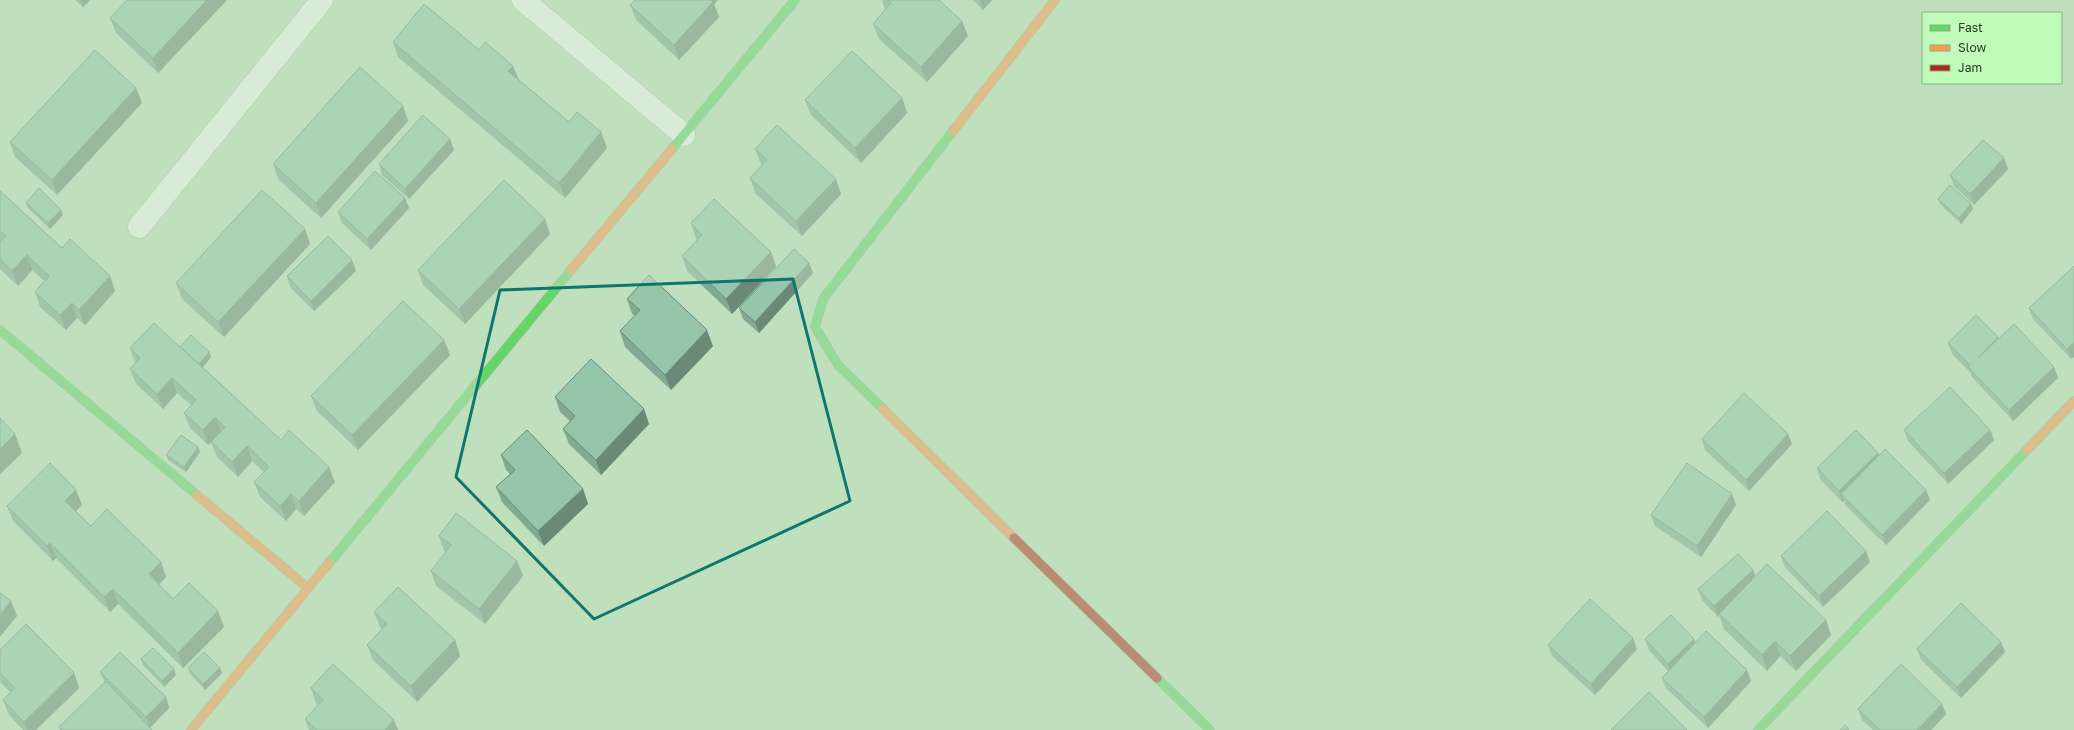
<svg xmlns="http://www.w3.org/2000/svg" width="2074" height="730" font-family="'Golos Text',sans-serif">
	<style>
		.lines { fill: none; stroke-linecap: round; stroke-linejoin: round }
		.street-casing { stroke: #9eb69b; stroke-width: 23 }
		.fast-casing { stroke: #9eb69b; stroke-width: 10 }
		.slow-casing { stroke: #9eb69b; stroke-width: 10 }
		.jam-casing { stroke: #9eb69b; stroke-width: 10 }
		.street { stroke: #f6faf5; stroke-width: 22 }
		.fast { stroke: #63d668; stroke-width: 9 }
		.slow { stroke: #ff974d; stroke-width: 9 }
		.jam { stroke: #b3261e; stroke-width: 9 }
		.wall { fill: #82a992 }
		.shaded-wall { fill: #6a8a77 }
		.building { fill: #97c5aa; stroke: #6a8a77 }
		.marked { fill: none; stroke: #0f766e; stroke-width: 3; stroke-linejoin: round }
	</style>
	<rect width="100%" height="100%" fill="#c0dfbd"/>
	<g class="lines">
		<!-- street casing -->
		<g class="street-casing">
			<g id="street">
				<polyline points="523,0 684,135"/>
				<polyline points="139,227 322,0"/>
			</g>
		</g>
		<!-- fast casing -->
		<g class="fast-casing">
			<g id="fast">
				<polyline points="672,149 795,0"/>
				<polyline points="0,330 197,495"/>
				<polyline points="883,409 838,365 815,327 823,299 953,131"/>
				<polyline points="329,563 571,270"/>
				<polyline points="1157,678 1210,730"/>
				<polyline points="1758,730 2027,450"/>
			</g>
		</g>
		<!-- slow casing -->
		<g class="slow-casing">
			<g id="slow">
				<polyline points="953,131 1055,0"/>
				<polyline points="571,270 672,149"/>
				<polyline points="883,409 1014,538"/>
				<polyline points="2027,450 2074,401"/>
				<polyline points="197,495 308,588"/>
				<polyline points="191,730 329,563"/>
			</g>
		</g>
		<!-- jam casing -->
		<g class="jam-casing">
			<polyline id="jam" points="1014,538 1157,678"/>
		</g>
		<!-- street -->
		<use href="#street" class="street"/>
		<!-- fast -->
		<use href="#fast" class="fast"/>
		<!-- slow -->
		<use href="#slow" class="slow"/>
		<!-- jam -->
		<use href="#jam" class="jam"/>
	</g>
	<!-- wall -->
	<g class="wall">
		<polygon points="75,0 90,0 83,7"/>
		<polygon points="127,0 227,0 158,73 116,33 110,18"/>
		<polygon points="635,0 718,0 714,4 719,17 679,60 636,20 630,5"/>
		<polygon points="882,0 939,0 968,36 927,82 879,39 873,24 886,9 884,7"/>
		<polygon points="973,0 992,0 983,10"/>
		<polygon points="393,42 479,50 513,66 519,80 569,122 601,132 607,148 565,198 398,57"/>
		<polygon points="136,88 142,103 57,195 15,157 10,142"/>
		<polygon points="902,98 907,113 861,163 811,115 805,100"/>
		<polygon points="403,106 408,121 321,218 278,179 273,164"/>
		<polygon points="450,139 454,150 409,199 382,175 379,164"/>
		<polygon points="755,149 841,194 802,236 755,193 750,178 762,165 761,164"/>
		<polygon points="2004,158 2008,169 1974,205 1954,186 1950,175"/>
		<polygon points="0,191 62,248 110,276 115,291 85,325 77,318 66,330 40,307 35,292 44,281 32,270 18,286 0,269"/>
		<polygon points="1938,199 1973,209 1961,224 1940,204"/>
		<polygon points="26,203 63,215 50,229 28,208"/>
		<polygon points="409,208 371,250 342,223 338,212"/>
		<polygon points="691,223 771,252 776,267 732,314 687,271 682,256 697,240 696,239"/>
		<polygon points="305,229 310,244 224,337 182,299 176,283"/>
		<polygon points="550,234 465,324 423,285 418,270"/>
		<polygon points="352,260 356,271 314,311 290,287 287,276"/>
		<polygon points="809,263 813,273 759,333 743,319 739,308"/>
		<polygon points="2074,266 2074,357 2071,359 2033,319 2029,308"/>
		<polygon points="627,299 713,346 671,390 625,347 620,331 635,316 632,314"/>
		<polygon points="1998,339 2058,378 2013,421 1972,377 1970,372 1952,354 1948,343"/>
		<polygon points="444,340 450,355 358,450 317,411 311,396"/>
		<polygon points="180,347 209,352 211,357 203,367 281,440 335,482 304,516 296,509 286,521 260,497 254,482 264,472 252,461 238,477 217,457 211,442 208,445 190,428 184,413 191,405 177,393 163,409 136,384 130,369 135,363 130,348"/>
		<polygon points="555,397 644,409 649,424 601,475 569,444 563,429 570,421 560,412"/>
		<polygon points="1904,430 1990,430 1994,440 1948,484 1908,441"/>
		<polygon points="1788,434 1792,444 1749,491 1705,450 1702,439"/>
		<polygon points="198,447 200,452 186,472 168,460 166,455"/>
		<polygon points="1878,453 1879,456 1930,500 1886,545 1845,505 1844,501 1842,502 1820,479 1817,468"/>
		<polygon points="501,455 583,489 588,504 544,546 502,502 496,487 510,474 506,470"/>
		<polygon points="76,490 82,505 76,511 91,526 166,577 159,585 173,599 224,627 183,668 118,604 110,612 56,558 53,561 13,521 7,506"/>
		<polygon points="1732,494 1736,505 1701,557 1655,526 1651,515"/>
		<polygon points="439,536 517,561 523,576 485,624 436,586 431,571 446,552 444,551"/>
		<polygon points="1781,556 1870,562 1823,607 1785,567"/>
		<polygon points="1755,576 1831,635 1796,671 1780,656 1767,671 1724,629 1719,615 1718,617 1702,600 1698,589"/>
		<polygon points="374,612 455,640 460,656 417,702 373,660 367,645 382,629 380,627"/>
		<polygon points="1645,639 1695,642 1751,681 1708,728 1666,688 1662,678 1668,671 1649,650"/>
		<polygon points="2001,642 2005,652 1961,698 1921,660 1917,649"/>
		<polygon points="1548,645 1637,649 1595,695 1552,656"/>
		<polygon points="0,650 74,673 79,688 36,730 23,730 9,715 3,700 11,693 0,682"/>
		<polygon points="141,659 176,675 164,687 143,665"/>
		<polygon points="188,668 220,668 222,673 205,690 190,674"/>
		<polygon points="100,672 166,697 169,708 150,728 152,730 60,730 59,727 105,683"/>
		<polygon points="311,688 398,730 309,730 305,719 318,705 316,703"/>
		<polygon points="1858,709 1946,714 1931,730 1873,730 1862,720"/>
	</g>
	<!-- shaded-wall -->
	<g class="shaded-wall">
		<polygon points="80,0 90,0 83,7"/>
		<polygon points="207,0 227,0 158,73 153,58"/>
		<polygon points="706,0 718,0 714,4 719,17 679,60 674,45"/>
		<polygon points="980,0 992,0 983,10"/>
		<polygon points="962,21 968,36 927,82 921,67"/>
		<polygon points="513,66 519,81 508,71"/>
		<polygon points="136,88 142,103 57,195 52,180"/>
		<polygon points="902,98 907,113 861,163 855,148"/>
		<polygon points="403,106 408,121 321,218 316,203"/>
		<polygon points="601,132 607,148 565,198 559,183"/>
		<polygon points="450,139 454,150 409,199 405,189"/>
		<polygon points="2004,158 2008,169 1974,205 1970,194"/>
		<polygon points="836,179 841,194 802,236 796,221"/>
		<polygon points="405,198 409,208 371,250 367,239"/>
		<polygon points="1971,204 1973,209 1961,224 1959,218"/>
		<polygon points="61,210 63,215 50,229 48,223"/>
		<polygon points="545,219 550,234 465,324 459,309"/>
		<polygon points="305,229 310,244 224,337 218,322"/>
		<polygon points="771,252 776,267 732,314 726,299"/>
		<polygon points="27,255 32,270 18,286 12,271"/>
		<polygon points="352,260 356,271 314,311 311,301"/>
		<polygon points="809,263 813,273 759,333 755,322"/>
		<polygon points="110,276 115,291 85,325 79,310"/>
		<polygon points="72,303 77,318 66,330 60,315"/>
		<polygon points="707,330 713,346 671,390 665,375"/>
		<polygon points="1998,337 2002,348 1978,358"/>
		<polygon points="444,340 450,355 358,450 352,435"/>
		<polygon points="2074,342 2074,357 2071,359 2067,349"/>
		<polygon points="209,352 211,357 200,371 198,365"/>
		<polygon points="2054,367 2058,378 2013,421 2009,410"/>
		<polygon points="172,378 177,393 163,409 157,394"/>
		<polygon points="644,409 649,424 601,475 596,460"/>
		<polygon points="215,417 221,432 208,445 203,430"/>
		<polygon points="1990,430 1994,440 1948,484 1944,473"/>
		<polygon points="15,434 22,453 0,474 0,449"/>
		<polygon points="1788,434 1792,444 1749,491 1746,480"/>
		<polygon points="247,446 252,461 238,477 232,462"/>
		<polygon points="198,447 200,452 186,472 184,467"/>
		<polygon points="1878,453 1882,464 1841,494 1844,501 1842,502 1839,491"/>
		<polygon points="329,467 335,482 304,516 299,501"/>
		<polygon points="583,489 588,504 544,546 538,531"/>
		<polygon points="76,490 82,505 71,516 65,501"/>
		<polygon points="1926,490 1930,500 1886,545 1882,535"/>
		<polygon points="291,494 296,509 286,521 280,506"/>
		<polygon points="1732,494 1736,505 1701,557 1697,546"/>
		<polygon points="50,543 56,558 53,561 47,546"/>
		<polygon points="1866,551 1870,562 1823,607 1819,596"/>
		<polygon points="517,561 523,576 485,624 479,609"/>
		<polygon points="161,562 166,577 154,589 149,574"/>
		<polygon points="1753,570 1757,581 1719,614 1719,615 1718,617 1714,606"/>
		<polygon points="113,589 118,604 110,612 104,597"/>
		<polygon points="11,601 17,616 0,637 0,615"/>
		<polygon points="218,611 224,627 183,668 178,653"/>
		<polygon points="1826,620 1831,635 1796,671 1790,656"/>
		<polygon points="1633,638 1637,649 1595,695 1591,684"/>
		<polygon points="1694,639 1698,650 1672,675 1668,664"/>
		<polygon points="455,640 460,656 417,702 411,686"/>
		<polygon points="1775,641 1780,656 1767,671 1762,655"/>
		<polygon points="2001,642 2005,652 1961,698 1957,687"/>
		<polygon points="220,668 222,673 205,690 203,684"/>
		<polygon points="174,669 176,675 164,687 162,681"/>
		<polygon points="1747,670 1751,681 1708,728 1704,717"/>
		<polygon points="74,673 79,688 36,730 27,730 24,722"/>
		<polygon points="166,697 169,708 150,728 146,717"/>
		<polygon points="1942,704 1946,714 1931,730 1917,730"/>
		<polygon points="394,720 398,730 385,730"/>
	</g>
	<!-- building -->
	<g class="building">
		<polygon points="127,0 207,0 153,58 110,18"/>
		<polygon points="635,0 711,0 713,2 674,45 630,5"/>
		<polygon points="888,0 939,0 962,21 921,67 873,24 891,3"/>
		<polygon points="424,4 479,50 485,42 513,66 508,71 569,122 577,112 601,132 559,183 393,42"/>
		<polygon points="95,50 136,88 52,180 10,142"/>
		<polygon points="852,51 902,98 855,148 805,100"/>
		<polygon points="360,67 403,106 316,203 273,164"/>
		<polygon points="423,115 450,139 405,189 379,164"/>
		<polygon points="777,125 836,179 796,221 750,178 767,160 755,149"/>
		<polygon points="1983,140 2004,158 1970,194 1950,175"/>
		<polygon points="375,171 405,198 367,239 338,212"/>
		<polygon points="504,180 545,219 459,309 418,270"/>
		<polygon points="1950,185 1971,204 1959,218 1938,199"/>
		<polygon points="39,188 61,210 48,223 26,203"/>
		<polygon points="262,190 305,229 218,322 176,283"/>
		<polygon points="0,191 62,248 70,239 110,276 79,310 72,303 60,315 35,292 49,276 27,255 12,271 0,259 0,242 6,236 0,231"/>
		<polygon points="714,199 771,252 726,299 682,256 702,235 691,223"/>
		<polygon points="328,236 352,260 311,301 287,276"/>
		<polygon points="794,249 809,263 755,322 739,308"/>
		<polygon points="2074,266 2074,342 2067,349 2029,308"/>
		<polygon points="649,275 707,330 665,375 620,331 640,310 627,299"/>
		<polygon points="403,301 444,340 352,435 311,396"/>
		<polygon points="1976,315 1998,337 1978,358 2014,324 2054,367 2009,410 1968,367 1970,365 1948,343"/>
		<polygon points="154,323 281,440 289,430 329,467 299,501 291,494 280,506 254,482 269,467 247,446 232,462 211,442 225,427 215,417 203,430 184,413 196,400 172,378 157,394 130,369 140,358 130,348"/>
		<polygon points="191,335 209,352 199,364 180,347"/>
		<polygon points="591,359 644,409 596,460 563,429 575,416 555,397"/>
		<polygon points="1950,387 1990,430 1944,473 1904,430"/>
		<polygon points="1744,393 1788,434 1746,480 1702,439"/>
		<polygon points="0,418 15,434 0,449"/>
		<polygon points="527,430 583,489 538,531 496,487 515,470 501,455"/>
		<polygon points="1856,430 1878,453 1839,491 1817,468"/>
		<polygon points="181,435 198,447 184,467 166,455"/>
		<polygon points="1885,449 1926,490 1882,535 1841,494"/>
		<polygon points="50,463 76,490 65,501 91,526 107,509 161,562 149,574 173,599 189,583 218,611 178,653 113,589 104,597 50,543 47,546 7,506"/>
		<polygon points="1687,463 1732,494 1697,546 1651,515"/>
		<polygon points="1827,511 1866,551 1819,596 1781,556"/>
		<polygon points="456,513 517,561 479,609 431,571 451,545 439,536"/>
		<polygon points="1738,554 1753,570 1714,606 1698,589"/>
		<polygon points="1767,564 1826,620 1790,656 1775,641 1762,655 1719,614"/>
		<polygon points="398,587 455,640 411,686 367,645 387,624 374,612"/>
		<polygon points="0,593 11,601 0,615"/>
		<polygon points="1590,599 1633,638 1591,684 1548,645"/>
		<polygon points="1961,603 2001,642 1957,687 1917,649"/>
		<polygon points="1671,615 1694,639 1668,664 1645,639"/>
		<polygon points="26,624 74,673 24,722 3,700 15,688 0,673 0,650"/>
		<polygon points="1706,631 1747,670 1704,717 1662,678"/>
		<polygon points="153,648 174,669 162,681 141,659"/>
		<polygon points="120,652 166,697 146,717 100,672"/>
		<polygon points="204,652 220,668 203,684 188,668"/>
		<polygon points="333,664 394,720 385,730 317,730 305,719 323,700 311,688"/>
		<polygon points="1901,664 1942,704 1917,730 1880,730 1858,709"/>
		<polygon points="106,681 152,730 62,730 59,727"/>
		<polygon points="1649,692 1687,730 1611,730"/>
		<polygon points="1845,725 1849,730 1840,730"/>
	</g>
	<!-- marked area -->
	<path d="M0 0H2074V730H0ZM793,279l57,222 -256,118 -138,-142 44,-187z" fill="#c0dfbd" fill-opacity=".55" fill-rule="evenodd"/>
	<path class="marked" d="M793,279l57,222 -256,118 -138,-142 44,-187z"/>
	<!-- legend -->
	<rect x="1922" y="12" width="140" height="72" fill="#c0fbba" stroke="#83af7e"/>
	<rect x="1930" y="25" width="20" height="6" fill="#63d668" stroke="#83af7e"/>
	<text x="1958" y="32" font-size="12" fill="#273e24">Fast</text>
	<rect x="1930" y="45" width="20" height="6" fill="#ff974d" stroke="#83af7e"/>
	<text x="1958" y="52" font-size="12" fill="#273e24">Slow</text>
	<rect x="1930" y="65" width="20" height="6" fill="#b3261e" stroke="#83af7e"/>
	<text x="1958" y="72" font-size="12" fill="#273e24">Jam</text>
</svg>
